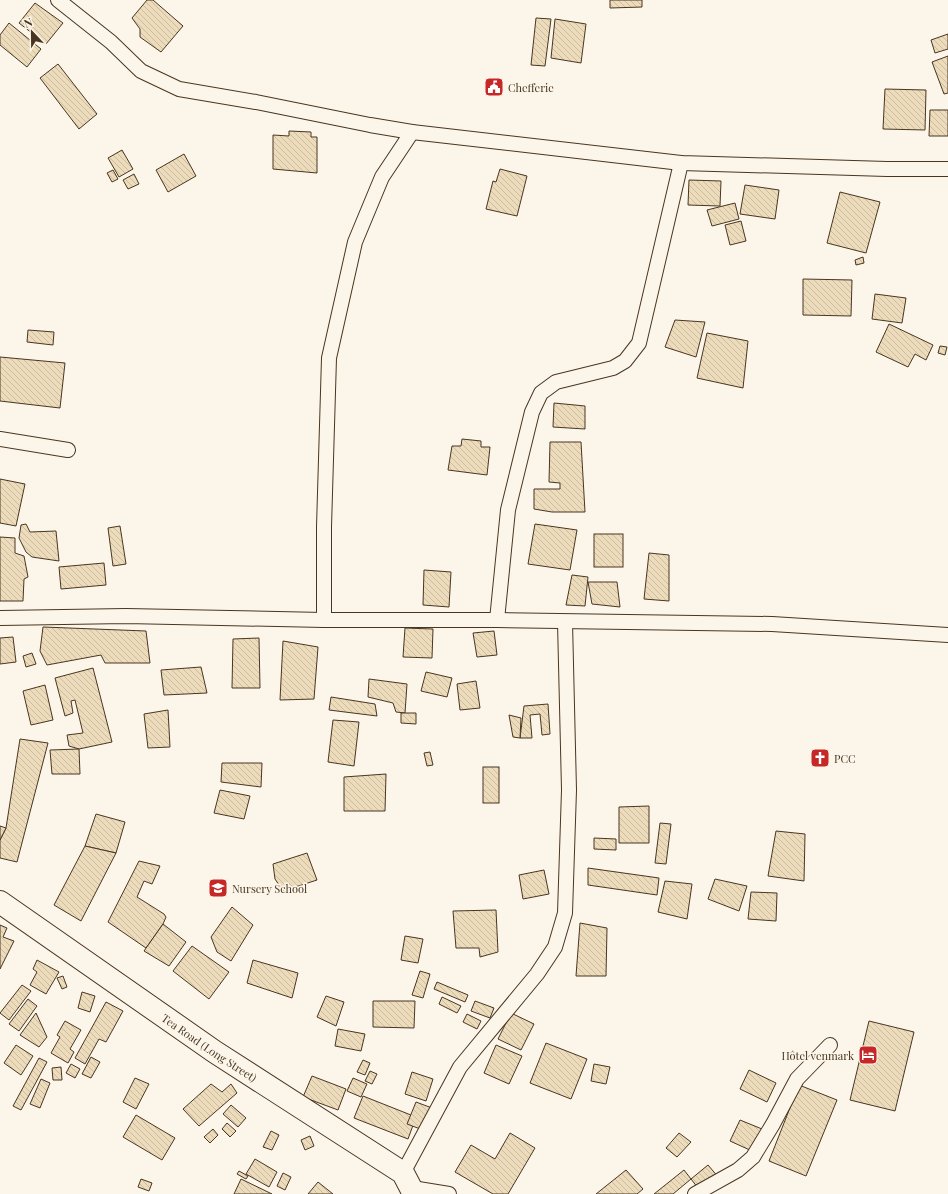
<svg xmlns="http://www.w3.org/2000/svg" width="948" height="1194" font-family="'Playfair Display',serif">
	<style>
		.building { fill: url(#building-back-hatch); stroke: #4a3520 }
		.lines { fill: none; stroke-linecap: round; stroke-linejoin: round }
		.street-casing { stroke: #4a3520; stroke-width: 16 }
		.primary-casing { stroke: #4a3520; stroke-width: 24 }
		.street { stroke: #fbf6e9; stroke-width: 14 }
		.primary { stroke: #fbf6e9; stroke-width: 22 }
		.labels { text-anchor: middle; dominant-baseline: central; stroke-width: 3; stroke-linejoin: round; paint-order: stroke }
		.poi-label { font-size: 11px; fill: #4a3520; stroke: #fbf6e9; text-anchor: start }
		.street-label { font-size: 11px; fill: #4a3520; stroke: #fbf6e9 }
	</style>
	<defs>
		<pattern id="building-back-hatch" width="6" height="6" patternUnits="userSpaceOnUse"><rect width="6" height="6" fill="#ecdcbc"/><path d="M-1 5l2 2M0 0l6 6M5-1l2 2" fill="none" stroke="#ccbda1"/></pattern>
	</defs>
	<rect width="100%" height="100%" fill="#fbf6e9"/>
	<!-- building -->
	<g class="building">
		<polygon points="147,0 153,0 183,26 161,52 140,37 140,29 132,18"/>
		<polygon points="610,0 642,0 642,7 610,8"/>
		<polygon points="35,3 63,23 46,44 19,23"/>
		<polygon points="536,18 551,19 545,66 531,65"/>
		<polygon points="555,19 586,24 581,63 551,58"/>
		<polygon points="9,23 41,49 27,67 0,45 0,35"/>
		<polygon points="948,34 948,49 935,53 931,40"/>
		<polygon points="948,56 948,93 944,94 932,62"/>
		<polygon points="58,64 97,114 79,129 40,78"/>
		<polygon points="885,89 926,90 925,130 883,129"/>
		<polygon points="930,110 948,110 948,136 929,136"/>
		<polygon points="289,131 311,132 311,137 317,137 317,173 273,169 273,135 289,136"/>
		<polygon points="122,150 133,169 119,177 108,158"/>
		<polygon points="184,154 196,176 168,192 156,170"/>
		<polygon points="500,169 527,176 517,216 486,209 493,181 496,182"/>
		<polygon points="113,170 118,179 112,182 107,173"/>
		<polygon points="134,174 139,184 128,189 123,180"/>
		<polygon points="689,180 721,181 720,206 688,205"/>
		<polygon points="745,185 779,190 775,219 740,214"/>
		<polygon points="840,192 880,202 866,253 827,243"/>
		<polygon points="735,203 739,219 712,226 707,210"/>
		<polygon points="741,221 746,241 730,245 725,225"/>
		<polygon points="863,257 864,263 856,265 855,260"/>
		<polygon points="803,279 852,280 851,316 803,315"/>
		<polygon points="875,294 906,298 902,323 872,319"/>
		<polygon points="675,320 705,322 696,357 665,347"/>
		<polygon points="889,324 933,345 926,360 915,354 908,367 876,352"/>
		<polygon points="28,330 54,332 53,345 27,342"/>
		<polygon points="707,333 748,341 743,388 697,378"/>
		<polygon points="940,346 947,347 945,355 938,353"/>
		<polygon points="0,357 65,363 60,408 0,401"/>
		<polygon points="554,403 585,406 585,429 553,427"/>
		<polygon points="462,439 481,441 481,447 490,447 487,475 448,470 452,446 461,446"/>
		<polygon points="550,442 581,442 585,512 552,512 534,509 534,489 560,489 560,483 549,482"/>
		<polygon points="0,479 25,484 16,526 0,523"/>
		<polygon points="26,524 30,532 56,531 59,561 32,557 26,552 19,538 21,525"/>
		<polygon points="535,524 577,530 570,570 528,564"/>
		<polygon points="120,526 126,564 113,566 108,528"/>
		<rect x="594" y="534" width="29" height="33"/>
		<polygon points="0,537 15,538 15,553 24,556 28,577 24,579 23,601 0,601"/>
		<polygon points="649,553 669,555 669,601 644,599"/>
		<polygon points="104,563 106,585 61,589 59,567"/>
		<polygon points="424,570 451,572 449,607 423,605"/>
		<polygon points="572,575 588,577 585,606 566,605"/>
		<polygon points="588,582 617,582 620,607 592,604"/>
		<polygon points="43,627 146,631 150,663 105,663 101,655 47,665 40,651"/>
		<polygon points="405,628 433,629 432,658 403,657"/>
		<polygon points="494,631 497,655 477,657 473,633"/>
		<polygon points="13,637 16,662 0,664 0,638"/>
		<polygon points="259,638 260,688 232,688 233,639"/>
		<polygon points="283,641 318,647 314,699 280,700"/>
		<polygon points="32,653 36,664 26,667 23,656"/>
		<polygon points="201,667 207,693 164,695 161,670"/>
		<polygon points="93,668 112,742 79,749 69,746 67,735 83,733 75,700 71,701 73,713 65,716 55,678"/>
		<polygon points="426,672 452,678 447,697 421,691"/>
		<polygon points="369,679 407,684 405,713 396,712 393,703 368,697"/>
		<polygon points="476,681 480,708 460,710 457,684"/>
		<polygon points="45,685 53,720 31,725 23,691"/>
		<polygon points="331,697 375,704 377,716 329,710"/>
		<polygon points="548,704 550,734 542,735 540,714 530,715 532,738 520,738 524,706"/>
		<polygon points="168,710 170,747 148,748 144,714"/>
		<polygon points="401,713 416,713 416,724 401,723"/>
		<polygon points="509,715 521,718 520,738 513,737"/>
		<polygon points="333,720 359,722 354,766 328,762"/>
		<polygon points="20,739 48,743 17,862 0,858 0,840 6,828"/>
		<polygon points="79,749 80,774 52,774 50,750"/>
		<polygon points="430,752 433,765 427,766 424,753"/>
		<polygon points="222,763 262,763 261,787 221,782"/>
		<rect x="483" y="767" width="16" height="36"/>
		<polygon points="386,774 385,811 344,811 344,777"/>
		<polygon points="220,790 250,796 244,819 214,813"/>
		<polygon points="649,806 649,843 619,843 619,807"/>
		<polygon points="96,814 125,822 116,853 85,846"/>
		<polygon points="660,823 671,824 666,864 655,863"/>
		<polygon points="0,826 6,828 0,840"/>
		<polygon points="776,831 805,834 804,881 768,876"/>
		<polygon points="594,838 616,839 616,850 594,849"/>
		<polygon points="85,846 116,853 81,921 54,905"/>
		<polygon points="307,853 317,880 283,891 275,879 273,864"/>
		<polygon points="139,861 160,866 152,884 144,881 137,897 164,914 166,917 163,924 146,948 108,922"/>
		<polygon points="588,868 659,878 657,895 588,885"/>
		<polygon points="544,870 549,894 523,899 519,875"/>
		<polygon points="715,879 747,886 739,911 708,899"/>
		<polygon points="665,881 692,884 687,919 658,912"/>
		<polygon points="751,892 777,893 776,921 748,919"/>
		<polygon points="232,907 253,925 231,961 217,952 211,937"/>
		<polygon points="496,910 498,952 480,957 479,948 456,948 453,911"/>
		<polygon points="580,923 607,928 606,976 576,976"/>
		<polygon points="163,924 186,942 169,966 144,951"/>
		<polygon points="0,925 7,928 3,937 14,941 0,969"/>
		<polygon points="405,936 423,939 418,963 401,960"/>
		<polygon points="192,946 229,972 209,999 173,971"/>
		<polygon points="37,960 59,972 46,994 30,985 37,972 33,969"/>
		<polygon points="253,960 298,973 292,998 247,983"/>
		<polygon points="420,971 430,974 423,998 412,995"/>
		<polygon points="63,976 67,987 62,989 57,978"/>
		<polygon points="437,982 468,995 465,1002 434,989"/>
		<polygon points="22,985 31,991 9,1020 0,1013"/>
		<polygon points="82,992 95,996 90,1012 78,1008"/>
		<polygon points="326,996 344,1002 336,1026 317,1017"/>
		<polygon points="442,997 461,1006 457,1013 439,1004"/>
		<polygon points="28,999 37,1006 19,1031 9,1024"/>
		<polygon points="373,1001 415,1001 414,1028 373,1027"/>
		<polygon points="475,1001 494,1008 490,1018 471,1011"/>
		<polygon points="106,1002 123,1011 106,1042 99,1039 85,1064 75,1058"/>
		<polygon points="36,1013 47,1037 39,1047 20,1035"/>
		<polygon points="511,1013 534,1024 521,1050 498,1039"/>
		<polygon points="467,1014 481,1021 477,1029 463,1022"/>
		<polygon points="65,1021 81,1030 70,1049 74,1052 68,1063 51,1053 60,1037 57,1035"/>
		<polygon points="869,1021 914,1032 895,1111 850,1100"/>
		<polygon points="338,1029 365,1034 361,1051 335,1046"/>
		<polygon points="546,1043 587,1059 571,1099 530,1083"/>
		<polygon points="16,1045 33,1056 21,1075 4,1063"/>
		<polygon points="496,1045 522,1056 509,1084 484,1073"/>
		<polygon points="91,1057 100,1062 91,1078 82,1074"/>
		<polygon points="39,1058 47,1062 21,1110 13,1106"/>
		<polygon points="363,1060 370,1063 365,1075 357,1072"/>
		<polygon points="71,1064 80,1069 75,1078 66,1073"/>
		<polygon points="594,1064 610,1067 606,1084 591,1081"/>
		<polygon points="61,1067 62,1080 53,1080 52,1068"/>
		<polygon points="749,1070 776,1083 767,1102 740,1089"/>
		<polygon points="370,1071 377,1074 372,1084 365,1081"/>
		<polygon points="412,1072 433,1079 426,1101 405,1094"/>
		<polygon points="312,1076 346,1089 338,1110 303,1097"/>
		<polygon points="135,1078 149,1084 136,1109 123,1102"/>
		<polygon points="353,1078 367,1084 361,1097 347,1091"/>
		<polygon points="41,1079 50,1083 40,1108 30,1104"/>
		<polygon points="211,1084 222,1092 231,1084 237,1093 199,1126 183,1109"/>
		<polygon points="799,1085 837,1100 806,1176 769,1161"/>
		<polygon points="363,1096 416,1117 408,1139 354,1118"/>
		<polygon points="416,1102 432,1108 423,1130 407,1124"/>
		<polygon points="231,1105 246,1118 238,1127 223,1114"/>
		<polygon points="136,1115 175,1138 162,1160 123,1137"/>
		<polygon points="740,1120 762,1129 752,1151 730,1141"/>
		<polygon points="227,1123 236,1131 230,1137 222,1129"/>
		<polygon points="213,1129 218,1135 210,1143 204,1137"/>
		<polygon points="271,1131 279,1135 272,1150 263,1147"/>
		<polygon points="510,1133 535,1148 508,1194 493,1194 455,1172 471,1145 495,1159"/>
		<polygon points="679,1133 691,1142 677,1157 666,1148"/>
		<polygon points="310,1136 314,1146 305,1150 301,1140"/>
		<polygon points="255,1159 277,1172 269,1187 246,1174"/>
		<polygon points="708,1165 719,1178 701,1192 691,1179"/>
		<polygon points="626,1170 643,1189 637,1194 596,1194"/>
		<polygon points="684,1170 691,1179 673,1194 654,1194"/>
		<polygon points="239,1171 248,1176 246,1179 237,1174"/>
		<polygon points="283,1173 291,1177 285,1190 277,1186"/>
		<polygon points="141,1179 152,1183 149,1191 138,1187"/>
		<polygon points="241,1179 272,1194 234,1194"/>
		<polygon points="318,1182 333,1194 308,1194"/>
	</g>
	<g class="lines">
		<!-- street casing -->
		<g class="street-casing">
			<g id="street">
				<polyline points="58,0 111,42 141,71 179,89 256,102 370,125 412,132 681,163 887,169 948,169"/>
				<polyline points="0,439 68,450"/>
				<polyline points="0,618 126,616 324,620 497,620 772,624 948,635"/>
				<polyline points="324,620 324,527 329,358 355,242 382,177 412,132"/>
				<polyline points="497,620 508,510 532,412 541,393 556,382 613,368 625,361 639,343 681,163"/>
				<polyline points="403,1173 460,1067 537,974 555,947 565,913 569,790 565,622"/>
				<polyline points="412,1188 449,1194"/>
				<polyline points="695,1194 738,1170 753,1157 773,1124 797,1079 830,1045"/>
			</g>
		</g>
		<!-- primary casing -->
		<g class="primary-casing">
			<g id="primary">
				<path id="s1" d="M0,902l215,150 188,121 11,21"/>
			</g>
		</g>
		<!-- street -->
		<use href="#street" class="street"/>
		<!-- primary -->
		<use href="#primary" class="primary"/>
	</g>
	<!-- icons -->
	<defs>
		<g id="civic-square" transform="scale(1)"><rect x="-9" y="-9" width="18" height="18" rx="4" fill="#c62828" stroke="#fbf6e9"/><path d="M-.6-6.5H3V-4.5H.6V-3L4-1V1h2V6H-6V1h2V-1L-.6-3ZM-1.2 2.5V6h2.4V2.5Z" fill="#fff"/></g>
		<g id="church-square" transform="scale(1)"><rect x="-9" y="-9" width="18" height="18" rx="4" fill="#c62828" stroke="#fbf6e9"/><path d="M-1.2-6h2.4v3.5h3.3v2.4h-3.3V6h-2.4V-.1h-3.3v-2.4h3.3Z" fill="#fff"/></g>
		<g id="school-square" transform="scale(1)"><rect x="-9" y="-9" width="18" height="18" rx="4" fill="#c62828" stroke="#fbf6e9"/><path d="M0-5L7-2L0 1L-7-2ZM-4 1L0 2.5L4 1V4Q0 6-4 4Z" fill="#fff"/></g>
		<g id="hotel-square" transform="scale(1)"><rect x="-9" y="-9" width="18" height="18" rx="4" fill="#c62828" stroke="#fbf6e9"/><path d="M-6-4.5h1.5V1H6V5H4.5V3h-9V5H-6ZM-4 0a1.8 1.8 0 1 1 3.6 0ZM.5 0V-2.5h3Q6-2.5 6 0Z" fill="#fff"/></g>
	</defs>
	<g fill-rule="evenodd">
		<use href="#civic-square" x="494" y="87"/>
		<use href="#church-square" x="820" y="758"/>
		<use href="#school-square" x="218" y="888"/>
		<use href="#hotel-square" x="868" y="1055"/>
	</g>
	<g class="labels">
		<!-- poi labels -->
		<g class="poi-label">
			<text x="508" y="87">Chefferie</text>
			<text x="834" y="758">PCC</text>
			<text x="232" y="888">Nursery School</text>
			<text x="854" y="1055" text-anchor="end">Hôtel venmark</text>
		</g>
		<!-- street labels -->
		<g class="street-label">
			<text stroke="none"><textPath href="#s1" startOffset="255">Tea Road (Long Street)</textPath></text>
		</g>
	</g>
	<!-- north arrow -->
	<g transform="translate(32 32) rotate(338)" stroke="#fbf6e9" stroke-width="3" paint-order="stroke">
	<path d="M0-3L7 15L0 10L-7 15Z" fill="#4a3520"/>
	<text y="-6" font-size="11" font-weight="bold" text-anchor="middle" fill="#4a3520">N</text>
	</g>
</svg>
